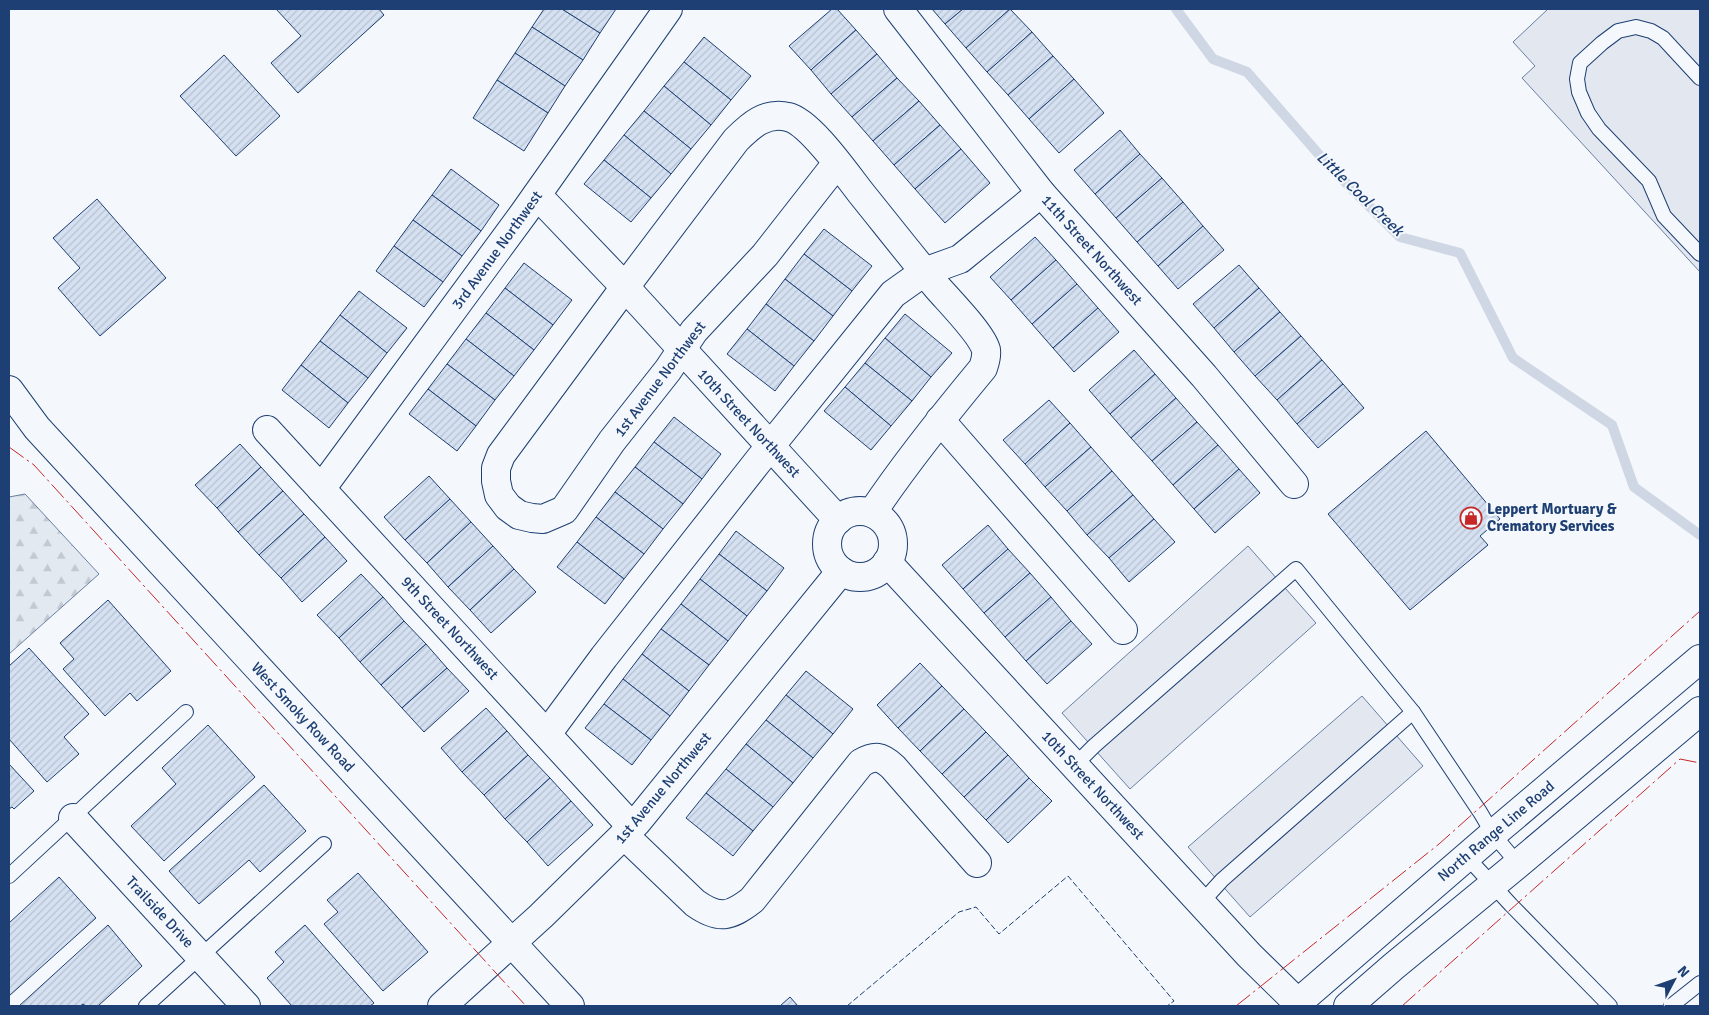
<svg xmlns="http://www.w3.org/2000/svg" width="1709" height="1015" font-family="Signika,sans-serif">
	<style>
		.forest { fill: url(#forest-firs); stroke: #687fa3 }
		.parking { fill: #e3e8f0; stroke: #687fa3 }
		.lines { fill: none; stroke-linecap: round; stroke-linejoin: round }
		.stream { stroke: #cfd7e4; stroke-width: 10 }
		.building { fill: url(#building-hatch); stroke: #1d3f73 }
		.service-casing { stroke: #1d3f73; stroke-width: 16 }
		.minor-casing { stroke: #1d3f73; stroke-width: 30 }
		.tertiary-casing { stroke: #1d3f73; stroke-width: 30 }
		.secondary-casing { stroke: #1d3f73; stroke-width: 30 }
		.service { stroke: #f4f7fb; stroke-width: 14 }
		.minor { stroke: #f4f7fb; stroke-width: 28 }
		.tertiary { stroke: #f4f7fb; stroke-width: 28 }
		.secondary { stroke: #f4f7fb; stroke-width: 28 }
		.fence { stroke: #1d3f73; stroke-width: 1; stroke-dasharray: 6 2.5; stroke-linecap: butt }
		.power { stroke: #c62828; stroke-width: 1; stroke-dasharray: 18 4 2.5 4; stroke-linecap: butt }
		.labels { text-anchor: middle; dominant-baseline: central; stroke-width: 4; stroke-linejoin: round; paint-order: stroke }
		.street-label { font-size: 15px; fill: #1d3f73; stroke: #f4f7fb }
		.poi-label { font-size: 15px; font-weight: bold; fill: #1d3f73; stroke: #f4f7fb; text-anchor: start }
		.water-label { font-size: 16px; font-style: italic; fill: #1d3f73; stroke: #f4f7fb }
	</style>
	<defs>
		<pattern id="forest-firs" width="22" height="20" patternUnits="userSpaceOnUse" patternTransform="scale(1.25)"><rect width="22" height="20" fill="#e3e9f0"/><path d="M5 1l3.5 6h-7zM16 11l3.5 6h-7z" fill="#c2c9d1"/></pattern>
		<pattern id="building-hatch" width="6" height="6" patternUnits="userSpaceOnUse" patternTransform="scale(1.25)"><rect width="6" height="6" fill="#d5e0f0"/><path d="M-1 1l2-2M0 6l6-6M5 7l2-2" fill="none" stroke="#b6c1d1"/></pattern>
	</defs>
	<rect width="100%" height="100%" fill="#f4f7fb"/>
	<!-- forest -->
	<polygon class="forest" points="25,494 99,574 9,654 9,497"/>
	<!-- parking -->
	<g class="parking">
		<polygon points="1548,9 1700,9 1700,272 1522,78 1535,66 1513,42"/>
		<polygon points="1248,546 1316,623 1130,789 1062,713"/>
		<polygon points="1362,696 1423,766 1250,917 1188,847"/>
	</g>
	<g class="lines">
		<!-- stream -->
		<polyline class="stream" points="1176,9 1213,59 1247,72 1329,166 1400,237 1460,253 1513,358 1612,425 1634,487 1700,535"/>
	</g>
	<!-- building -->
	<g class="building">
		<polygon points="276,9 379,9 384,15 298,93 271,63 301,36"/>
		<polygon points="544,9 562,9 600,33 583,60 532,27"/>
		<polygon points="562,9 616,9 600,33"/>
		<polygon points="832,9 837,9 856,30 811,70 789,46"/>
		<polygon points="932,9 963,9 945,24"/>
		<polygon points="963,9 1010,9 966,48 945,24"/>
		<polygon points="1010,9 1032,32 987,72 966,48"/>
		<polygon points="532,27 583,60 565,86 515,53"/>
		<polygon points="856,30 877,54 831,94 811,70"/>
		<polygon points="1032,32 1053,56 1008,95 987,72"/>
		<polygon points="704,37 751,76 731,100 684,62"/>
		<polygon points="515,53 565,86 548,113 497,80"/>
		<polygon points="877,54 897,78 852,117 831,94"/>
		<polygon points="224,55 280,116 236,156 180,96"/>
		<polygon points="1053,56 1074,79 1029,119 1008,95"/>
		<polygon points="684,62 731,100 711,125 664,86"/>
		<polygon points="897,78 919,101 873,141 852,117"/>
		<polygon points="1074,79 1104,113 1059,153 1029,119"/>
		<polygon points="497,80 548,113 524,151 473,118"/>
		<polygon points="664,86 711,125 691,149 644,111"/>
		<polygon points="919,101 940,125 894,165 873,141"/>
		<polygon points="644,111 691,149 671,174 624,135"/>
		<polygon points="940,125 961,149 915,189 894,165"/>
		<polygon points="1120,130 1140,154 1095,194 1074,170"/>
		<polygon points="624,135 671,174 651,198 604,160"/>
		<polygon points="961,149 990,183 945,223 915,189"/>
		<polygon points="1140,154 1162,178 1116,218 1095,194"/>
		<polygon points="604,160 651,198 631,222 584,184"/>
		<polygon points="451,169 499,205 481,231 432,195"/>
		<polygon points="1162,178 1183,202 1137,242 1116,218"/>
		<polygon points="432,195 481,231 462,256 413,220"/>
		<polygon points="97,199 166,278 100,336 58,288 80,268 53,238"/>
		<polygon points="1183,202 1203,226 1158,266 1137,242"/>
		<polygon points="413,220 462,256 443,282 394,246"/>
		<polygon points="1203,226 1224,250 1178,289 1158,266"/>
		<polygon points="824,229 872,266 852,291 804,254"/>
		<polygon points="1035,237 1056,260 1011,300 990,277"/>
		<polygon points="394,246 443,282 424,307 376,271"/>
		<polygon points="804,254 852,291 833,316 785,279"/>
		<polygon points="1056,260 1077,284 1032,324 1011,300"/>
		<polygon points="524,263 572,300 553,325 505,288"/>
		<polygon points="1239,265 1259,288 1214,328 1193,304"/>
		<polygon points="785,279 833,316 814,341 766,304"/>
		<polygon points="1077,284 1098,308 1053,348 1032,324"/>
		<polygon points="505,288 553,325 534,350 486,313"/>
		<polygon points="1259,288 1280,312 1234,352 1214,328"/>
		<polygon points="359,291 407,328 387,353 340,315"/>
		<polygon points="766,304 814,341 794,366 747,329"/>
		<polygon points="1098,308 1119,332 1074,372 1053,348"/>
		<polygon points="1280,312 1301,336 1255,376 1234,352"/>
		<polygon points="486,313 534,350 514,376 466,339"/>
		<polygon points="905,314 952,353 931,377 885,338"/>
		<polygon points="340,315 387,353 368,378 320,341"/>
		<polygon points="747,329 794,366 775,391 727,354"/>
		<polygon points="1301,336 1322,360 1277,400 1255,376"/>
		<polygon points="885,338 931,377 912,401 865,363"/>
		<polygon points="466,339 514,376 495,400 447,364"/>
		<polygon points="320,341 368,378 348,403 301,365"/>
		<polygon points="1134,350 1155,374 1110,414 1089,390"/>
		<polygon points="1322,360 1343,384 1297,424 1277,400"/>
		<polygon points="865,363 912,401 891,426 845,387"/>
		<polygon points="447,364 495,400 476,426 428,389"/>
		<polygon points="301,365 348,403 329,428 282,390"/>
		<polygon points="1155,374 1176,398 1131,438 1110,414"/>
		<polygon points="1343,384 1364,408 1318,448 1297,424"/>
		<polygon points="845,387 891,426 871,450 824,411"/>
		<polygon points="428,389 476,426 457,451 409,414"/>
		<polygon points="1176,398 1197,422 1152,461 1131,438"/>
		<polygon points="1049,400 1070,423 1025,464 1003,440"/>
		<polygon points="674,417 721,454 702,479 654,442"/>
		<polygon points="1197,422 1218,445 1173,485 1152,461"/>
		<polygon points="1070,423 1091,447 1045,487 1025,464"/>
		<polygon points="1426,431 1500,519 1480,536 1488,545 1410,610 1328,514"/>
		<polygon points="654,442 702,479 683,504 635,467"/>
		<polygon points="240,444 261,467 217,508 195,485"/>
		<polygon points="1218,445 1239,469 1194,509 1173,485"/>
		<polygon points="1091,447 1112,471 1067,511 1045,487"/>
		<polygon points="261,467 283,491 238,532 217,508"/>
		<polygon points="635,467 683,504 663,529 615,492"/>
		<polygon points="1239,469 1260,493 1215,533 1194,509"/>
		<polygon points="1112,471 1133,495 1087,535 1067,511"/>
		<polygon points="429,476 450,499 405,540 384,517"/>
		<polygon points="283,491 304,514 259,555 238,532"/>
		<polygon points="615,492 663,529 644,554 596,517"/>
		<polygon points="1133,495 1154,519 1109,558 1087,535"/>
		<polygon points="450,499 471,522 427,563 405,540"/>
		<polygon points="304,514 325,537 281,578 259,555"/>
		<polygon points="596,517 644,554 624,579 577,542"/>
		<polygon points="1154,519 1175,542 1129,582 1109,558"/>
		<polygon points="471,522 493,546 448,587 427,563"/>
		<polygon points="988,525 1008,549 963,589 942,565"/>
		<polygon points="736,531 784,568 767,591 719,554"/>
		<polygon points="325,537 347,561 302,602 281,578"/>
		<polygon points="577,542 624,579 605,604 557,567"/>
		<polygon points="493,546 514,569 470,610 448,587"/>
		<polygon points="1008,549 1030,573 984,613 963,589"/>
		<polygon points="719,554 767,591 747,616 700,579"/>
		<polygon points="514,569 536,592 491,633 470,610"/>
		<polygon points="1030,573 1051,597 1005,637 984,613"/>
		<polygon points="361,574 383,597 339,638 317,615"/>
		<polygon points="700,579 747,616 728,641 681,604"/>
		<polygon points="383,597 404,621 360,662 339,638"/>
		<polygon points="1051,597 1071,621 1026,661 1005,637"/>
		<polygon points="108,600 171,671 137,701 130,693 105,716 63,669 74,659 60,643"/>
		<polygon points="681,604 728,641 709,665 661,629"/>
		<polygon points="404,621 426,644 381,685 360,662"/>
		<polygon points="1071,621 1092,644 1047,684 1026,661"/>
		<polygon points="661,629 709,665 689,691 642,654"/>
		<polygon points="426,644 447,668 402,708 381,685"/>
		<polygon points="29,648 89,714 64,737 79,754 47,782 9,739 9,666"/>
		<polygon points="642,654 689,691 670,716 623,679"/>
		<polygon points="920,663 942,686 898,728 877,705"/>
		<polygon points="447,668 469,691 424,732 402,708"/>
		<polygon points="806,671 853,709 833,734 786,695"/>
		<polygon points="623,679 670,716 651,740 604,704"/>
		<polygon points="942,686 964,709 920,751 898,728"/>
		<polygon points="786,695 833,734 813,758 766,720"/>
		<polygon points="604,704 651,740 632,765 585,728"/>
		<polygon points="486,708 507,731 462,772 441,748"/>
		<polygon points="964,709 986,732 942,774 920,751"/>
		<polygon points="766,720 813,758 793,783 746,744"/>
		<polygon points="208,725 255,777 164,861 131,826 176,784 162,768"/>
		<polygon points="507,731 528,755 484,795 462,772"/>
		<polygon points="986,732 1008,755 964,797 942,774"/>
		<polygon points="746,744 793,783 773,807 726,769"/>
		<polygon points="528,755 550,778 505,819 484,795"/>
		<polygon points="1008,755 1029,778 986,820 964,797"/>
		<polygon points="9,764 34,791 14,809 12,807 9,809"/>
		<polygon points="726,769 773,807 753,831 706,793"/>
		<polygon points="550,778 571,801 527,842 505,819"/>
		<polygon points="1029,778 1052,801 1008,843 986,820"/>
		<polygon points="264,785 306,831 260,872 249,860 199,904 169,871"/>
		<polygon points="706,793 753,831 733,856 686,818"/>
		<polygon points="571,801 593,825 548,866 527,842"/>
		<polygon points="358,873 428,952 383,991 324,924 338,912 327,900"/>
		<polygon points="59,877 96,918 9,996 9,923"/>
		<polygon points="108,925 142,966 98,1006 86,1006 83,1004 80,1006 19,1006"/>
		<polygon points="305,925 374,1003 370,1006 292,1006 267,978 284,962 275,952"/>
		<polygon points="790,997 798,1006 780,1006"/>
	</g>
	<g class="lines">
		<!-- service casing -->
		<g class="service-casing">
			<g id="service">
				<polyline points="1700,78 1663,38 1651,31 1636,27 1618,31 1602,43 1580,63 1577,79 1579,92 1588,113 1599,129 1649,181 1664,216 1700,254"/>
				<polyline points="1075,765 1094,746 1296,569 1413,712 1480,812 1493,834 1518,864"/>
				<polyline points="1466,856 1511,905 1610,1006"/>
				<polyline points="9,876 186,712"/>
				<polyline points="1202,902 1222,880 1413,712"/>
				<polyline points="146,1006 324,844"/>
				<polyline points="1671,1006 1700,983"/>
			</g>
		</g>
		<!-- minor casing -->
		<g class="minor-casing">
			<g id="minor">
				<polyline points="898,9 1041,193 1204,376 1294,484"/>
				<path d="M837,163l-72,92 -71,76 -26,39 -56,71 -48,69 -21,9 -11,-1 -13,-3 -11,-8 -9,-12 -3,-14v-13l5,-13 124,-168 111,-147c14,-14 30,-29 52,-23 22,5 58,57 73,76 25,31 50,63 76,94 12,14 45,47 49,63 1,7 -1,12 -3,18 -39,47 -77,94 -111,145"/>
				<polyline points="537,195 625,287 838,520"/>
				<polyline points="940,420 1123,630"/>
				<polyline points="267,430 632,827"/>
				<polyline points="321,489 524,213 668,9"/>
				<circle cx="860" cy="544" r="33"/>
				<polyline points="887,562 1249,955 1301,1006"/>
				<polyline points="547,734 604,657 759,460 893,294 924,272 960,259 1041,193"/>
				<polyline points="73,818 246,1006"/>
				<path d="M624,835l71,68c24,17 35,14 57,-3l109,-137c14,-8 20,-7 32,4l84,96"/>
				<polyline points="442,1006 541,916 637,822 841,571"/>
			</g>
		</g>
		<!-- tertiary casing -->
		<g class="tertiary-casing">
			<polyline id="tertiary" points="9,390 37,428 570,1006"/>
		</g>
		<!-- secondary casing -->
		<g class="secondary-casing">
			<g id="secondary">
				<polyline points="1294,1006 1493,834 1700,659"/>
				<polyline points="1348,1006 1394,966 1518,864 1700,711"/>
			</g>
		</g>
		<!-- service -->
		<use href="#service" class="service"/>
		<!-- minor -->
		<use href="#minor" class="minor"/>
		<!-- tertiary -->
		<use href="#tertiary" class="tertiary"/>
		<!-- secondary -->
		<use href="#secondary" class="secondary"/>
		<!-- fence -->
		<polyline class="fence" points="847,1006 959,912 976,907 999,934 1068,876 1174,1001 1167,1006"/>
		<!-- power -->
		<g class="power">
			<polyline points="9,447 34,465 526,1006"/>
			<polyline points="1236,1006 1439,844 1700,611"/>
			<polyline points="1402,1006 1680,759 1700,763"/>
		</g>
	</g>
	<!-- icons -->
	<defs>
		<g id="shop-ring" transform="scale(1.125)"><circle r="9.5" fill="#f4f7fb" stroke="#c62828" stroke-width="1.5"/><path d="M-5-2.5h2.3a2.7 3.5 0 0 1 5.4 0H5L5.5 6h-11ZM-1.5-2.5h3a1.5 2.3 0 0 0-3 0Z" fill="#c62828"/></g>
	</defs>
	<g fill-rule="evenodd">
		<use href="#shop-ring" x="1471" y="518"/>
	</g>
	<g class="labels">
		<!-- street labels -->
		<g class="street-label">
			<text transform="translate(497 250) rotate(-54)">3rd Avenue Northwest</text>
			<text transform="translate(1092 250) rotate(48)">11th Street Northwest</text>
			<text transform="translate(660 379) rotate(-53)">1st Avenue Northwest</text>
			<text transform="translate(749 423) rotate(47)">10th Street Northwest</text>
			<text transform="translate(450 628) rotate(47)">9th Street Northwest</text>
			<text transform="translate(303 717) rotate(47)">West Smoky Row Road</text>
			<text transform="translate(1093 785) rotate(47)">10th Street Northwest</text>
			<text transform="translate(663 788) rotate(-50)">1st Avenue Northwest</text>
			<text transform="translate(1496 831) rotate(-40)">North Range Line Road</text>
			<text transform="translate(160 912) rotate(47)">Trailside Drive</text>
		</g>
		<!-- poi labels -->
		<g class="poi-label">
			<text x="1487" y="509">Leppert Mortuary &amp;<tspan x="1487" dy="17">Crematory Services</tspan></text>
		</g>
		<!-- water labels -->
		<g class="water-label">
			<text transform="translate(1360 194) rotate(44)">Little Cool Creek</text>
		</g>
	</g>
	<!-- border -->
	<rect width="1709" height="1015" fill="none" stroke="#1d3f73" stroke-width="20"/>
	<!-- north arrow -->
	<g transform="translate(1674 980) rotate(49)" stroke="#f4f7fb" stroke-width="4" paint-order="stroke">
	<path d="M0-4L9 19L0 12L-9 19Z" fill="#1d3f73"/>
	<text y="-8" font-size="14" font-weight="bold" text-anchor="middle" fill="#1d3f73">N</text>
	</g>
</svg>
